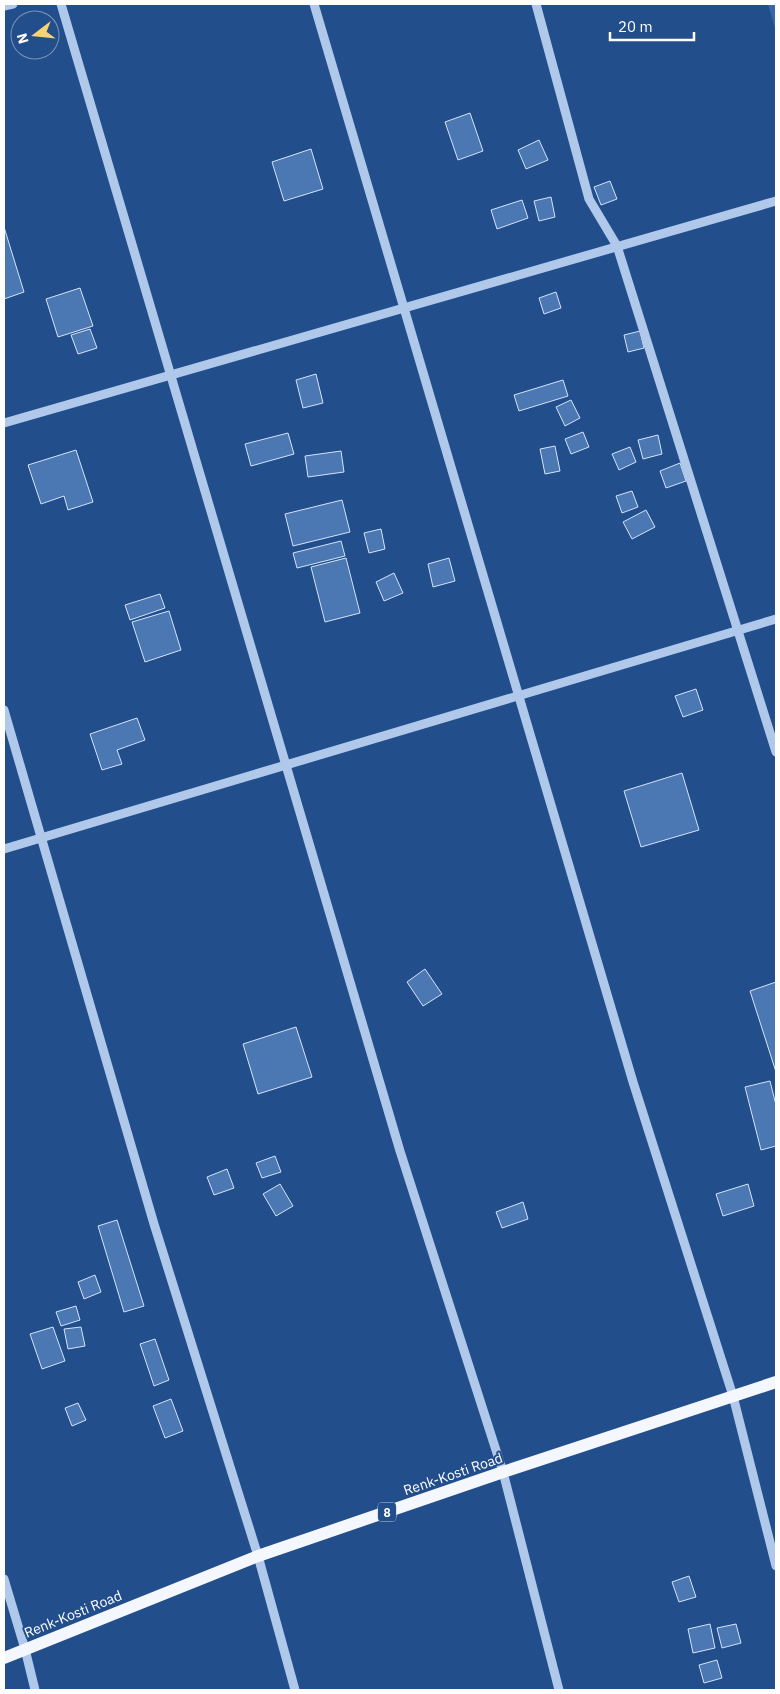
<svg xmlns="http://www.w3.org/2000/svg" width="780" height="1694" font-family="'IBM Plex Sans',sans-serif">
	<style>
		.green { fill: #3667a9 }
		.building { fill: #4b77b3; stroke: #d4e4f8 }
		.lines { fill: none; stroke-linecap: round; stroke-linejoin: round }
		.minor { stroke: #b0c9eb; stroke-width: 9 }
		.major { stroke: #f4f8fe; stroke-width: 12 }
		.labels { text-anchor: middle; dominant-baseline: central; stroke-width: 4; stroke-linejoin: round; paint-order: stroke }
		.shield { fill: #224e8c; stroke: #bdcadc; stroke-width: 1 }
		.shield-label { font-size: 12px; font-weight: bold; fill: #fff }
		.street-label { font-size: 14px; fill: #fff; stroke: #224e8c }
	</style>
	<rect width="100%" height="100%" fill="#224e8c"/>
	<!-- green -->
	<polygon class="green" points="768,4 776,4 776,32"/>
	<!-- building -->
	<g class="building">
		<polygon points="470,113 483,151 458,160 445,122"/>
		<polygon points="539,140 548,160 526,169 518,150"/>
		<polygon points="311,149 323,189 284,201 272,162"/>
		<polygon points="610,181 617,199 601,205 594,187"/>
		<polygon points="551,197 555,217 539,221 534,201"/>
		<polygon points="522,200 528,218 497,229 491,210"/>
		<polygon points="4,227 24,292 4,299"/>
		<polygon points="80,288 93,326 58,337 46,299"/>
		<polygon points="556,292 561,308 544,314 539,298"/>
		<polygon points="90,329 97,348 78,354 71,335"/>
		<polygon points="640,331 644,348 628,352 624,335"/>
		<polygon points="316,374 323,403 303,408 296,380"/>
		<polygon points="563,380 568,396 519,411 514,395"/>
		<polygon points="571,400 580,418 565,426 556,407"/>
		<polygon points="583,432 589,447 571,454 565,439"/>
		<polygon points="288,433 294,454 251,466 245,444"/>
		<polygon points="658,435 662,454 643,459 638,440"/>
		<polygon points="555,446 560,471 545,474 540,449"/>
		<polygon points="630,447 636,462 619,470 612,454"/>
		<polygon points="76,450 93,502 68,510 64,496 41,504 28,465"/>
		<polygon points="341,451 344,472 308,477 305,456"/>
		<polygon points="680,463 686,481 666,488 660,471"/>
		<polygon points="632,491 638,507 622,513 616,496"/>
		<polygon points="342,500 350,532 293,546 285,514"/>
		<polygon points="646,510 655,527 632,539 623,522"/>
		<polygon points="381,529 385,549 369,553 364,533"/>
		<polygon points="341,541 345,556 297,568 293,553"/>
		<polygon points="346,558 360,613 325,622 311,567"/>
		<polygon points="449,558 455,581 433,587 428,564"/>
		<polygon points="394,573 403,593 384,601 376,582"/>
		<polygon points="160,594 165,608 130,620 125,605"/>
		<polygon points="169,611 181,650 145,662 132,622"/>
		<polygon points="696,689 703,710 683,717 675,696"/>
		<polygon points="137,718 145,740 117,750 122,764 102,770 90,734"/>
		<polygon points="682,773 699,830 641,847 624,791"/>
		<polygon points="425,969 442,994 423,1006 407,982"/>
		<polygon points="776,982 776,1072 750,991"/>
		<polygon points="296,1027 312,1077 258,1094 243,1044"/>
		<polygon points="770,1081 776,1105 776,1146 761,1150 745,1087"/>
		<polygon points="275,1156 281,1172 262,1178 256,1163"/>
		<polygon points="227,1169 234,1188 214,1195 207,1177"/>
		<polygon points="280,1184 293,1206 276,1216 263,1194"/>
		<polygon points="748,1184 754,1206 723,1216 716,1194"/>
		<polygon points="523,1202 528,1219 502,1228 496,1212"/>
		<polygon points="117,1220 144,1306 124,1312 98,1226"/>
		<polygon points="95,1275 101,1292 84,1299 78,1282"/>
		<polygon points="76,1306 80,1320 61,1326 56,1312"/>
		<polygon points="53,1327 65,1361 42,1369 30,1334"/>
		<polygon points="81,1327 85,1346 68,1349 64,1329"/>
		<polygon points="155,1339 169,1380 154,1386 140,1344"/>
		<polygon points="171,1399 183,1431 165,1438 153,1406"/>
		<polygon points="78,1403 86,1420 72,1426 65,1408"/>
		<polygon points="689,1576 696,1597 679,1602 672,1582"/>
		<polygon points="710,1624 715,1648 693,1653 688,1629"/>
		<polygon points="736,1624 741,1643 722,1648 717,1628"/>
		<polygon points="717,1660 722,1678 704,1683 699,1665"/>
	</g>
	<g class="lines">
		<!-- minor -->
		<g class="minor">
			<polyline points="61,4 400,1151 503,1472 559,1690"/>
			<polyline points="314,4 633,1082 733,1396 776,1566"/>
			<polyline points="536,4 589,199 617,246 776,752"/>
			<polyline points="4,6 13,4"/>
			<polyline points="4,423 776,201"/>
			<polyline points="4,710 154,1224 258,1556 295,1690"/>
			<polyline points="4,849 776,619"/>
			<polyline points="4,1579 25,1649 35,1690"/>
		</g>
		<!-- major -->
		<polyline class="major" points="4,1658 258,1556 503,1472 776,1382"/>
	</g>
	<g class="labels">
		<!-- shield labels -->
		<rect class="shield" x="378" y="1502.5" width="18" height="19" rx="4"/>
		<g class="shield-label">
			<text x="387" y="1512">8</text>
		</g>
		<!-- street labels -->
		<g class="street-label">
			<text transform="translate(453 1474) rotate(-19)">Renk-Kosti Road</text>
			<text transform="translate(73 1614) rotate(-22)">Renk-Kosti Road</text>
		</g>
	</g>
	<!-- border -->
	<rect width="780" height="1694" fill="none" stroke="#ffffff" stroke-width="10"/>
	<!-- north arrow -->
	<g transform="translate(35 35) rotate(254)"><circle r="24" fill="#224e8c" stroke="#7a95ba"/>
	<path d="M0-4L9 19L0 12L-9 19Z" fill="#f7d372"/>
	<text y="-8" font-size="14" font-weight="bold" text-anchor="middle" fill="#ffffff">N</text>
	</g>
	<!-- scale -->
	<path d="M610 32v8h84v-8" fill="none" stroke="#ffffff" stroke-width="2.5"/>
	<text x="618" y="32" font-size="15" fill="#ffffff" stroke="#224e8c" stroke-width="4" paint-order="stroke">20 m</text>
</svg>
